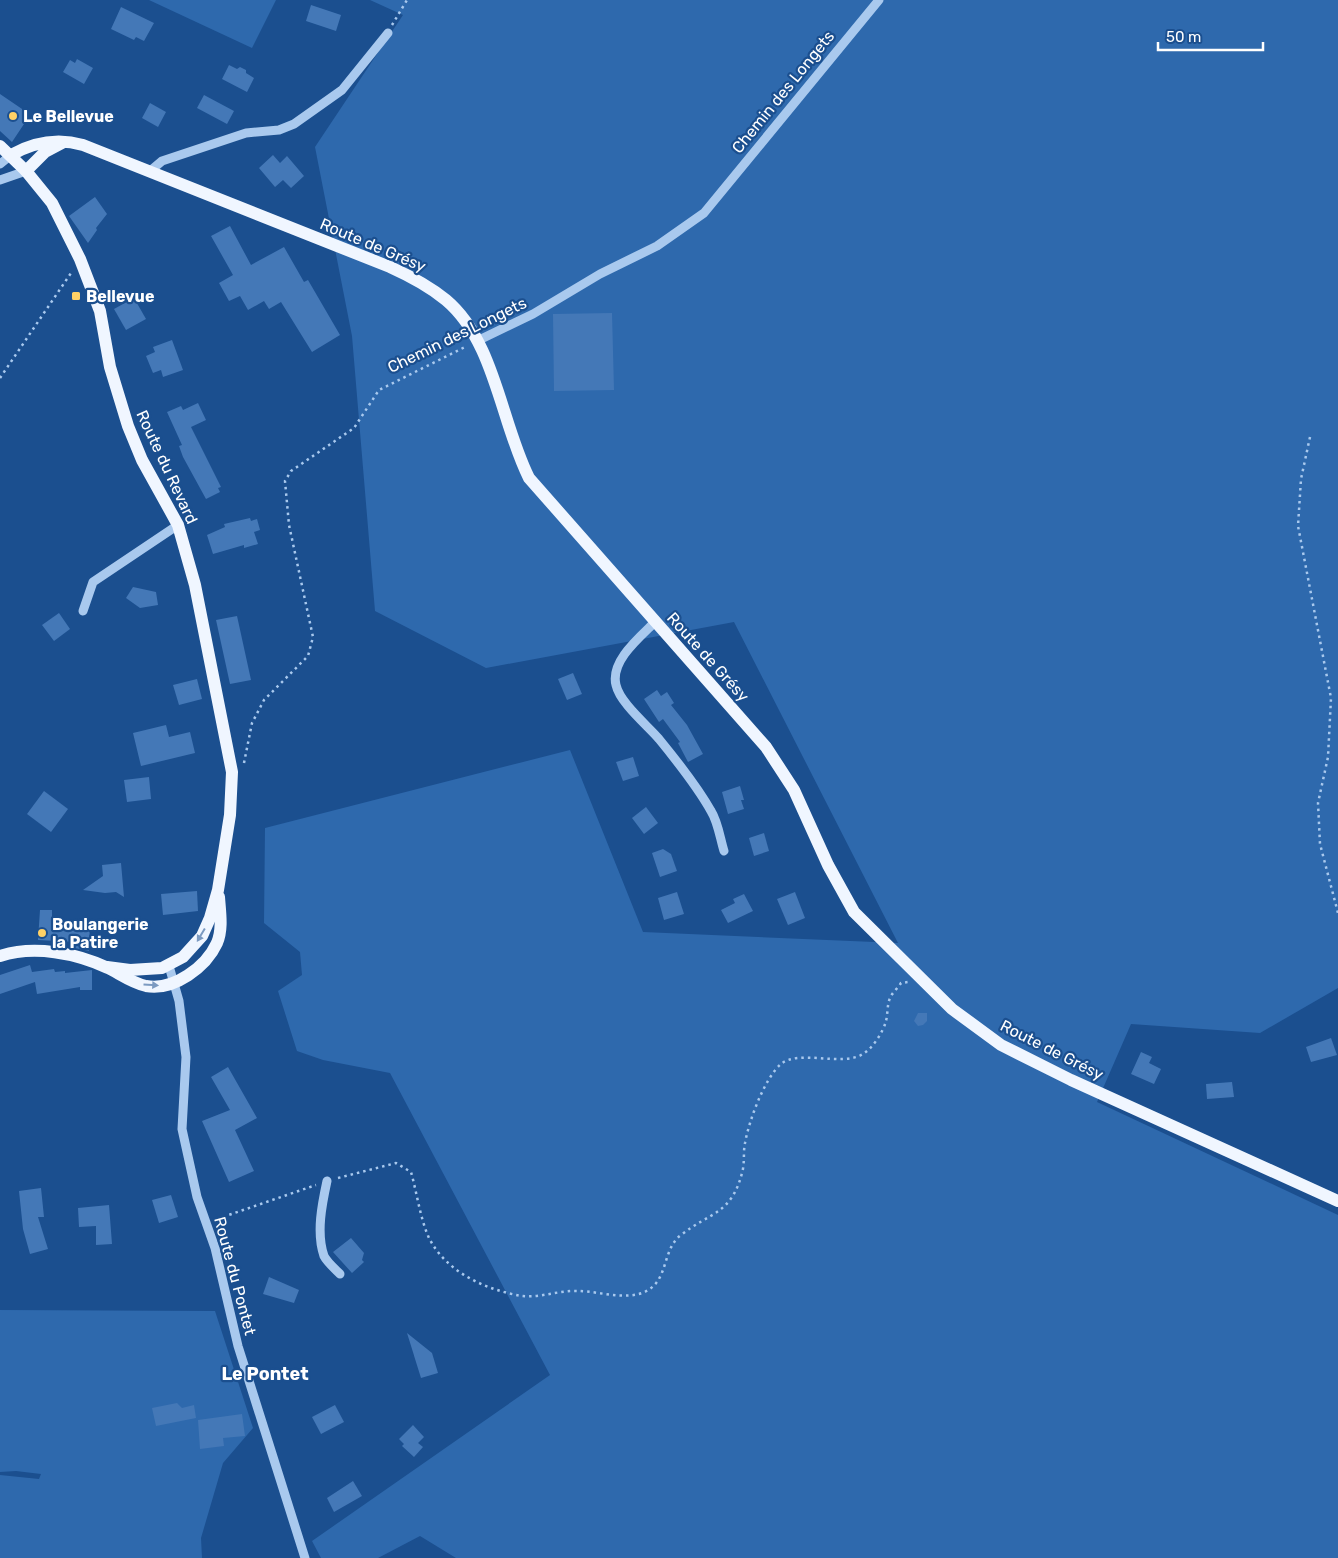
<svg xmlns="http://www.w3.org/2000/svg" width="1338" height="1558" font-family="Rubik,sans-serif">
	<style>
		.green { fill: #2e69ad }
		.building { fill: #4478b7 }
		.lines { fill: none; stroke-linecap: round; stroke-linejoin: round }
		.path { stroke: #a9c9ee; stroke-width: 2.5; stroke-dasharray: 2.5 4; stroke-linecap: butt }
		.minor { stroke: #a9c9ee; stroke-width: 9 }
		.major { stroke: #f0f6ff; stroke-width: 12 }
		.oneway { fill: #7b9ac1 }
		.poi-dot { fill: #ffd166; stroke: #1b4f8f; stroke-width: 2 }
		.labels { text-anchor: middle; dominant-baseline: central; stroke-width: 4.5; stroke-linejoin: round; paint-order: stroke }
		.street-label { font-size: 16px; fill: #fff; stroke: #1b4f8f }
		.poi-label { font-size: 16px; font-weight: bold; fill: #fff; stroke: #1b4f8f; text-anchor: start }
		.neighbourhood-label { font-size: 18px; font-weight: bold; fill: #fff; stroke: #1b4f8f }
	</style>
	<rect width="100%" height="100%" fill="#1b4f8f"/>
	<!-- green -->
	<g class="green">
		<polygon points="149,0 276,0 252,48"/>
		<polygon points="370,0 1338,0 1338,988 1260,1033 1131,1024 1097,1102 1338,1215 1338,1558 456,1558 420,1536 378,1558 321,1558 312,1541 550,1375 390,1073 323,1060 297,1051 278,991 302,975 300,952 264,923 265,828 570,750 643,932 898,943 734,622 486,668 375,611 352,336 315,147 403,15"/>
		<polygon points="0,1310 215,1311 253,1428 223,1463 201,1538 202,1558 0,1558 0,1475 39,1479 41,1474 16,1471 0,1472"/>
	</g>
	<!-- building -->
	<g class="building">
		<polygon points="311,5 341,15 336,31 306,21"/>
		<polygon points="121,7 154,23 144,41 136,37 134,40 111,29"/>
		<polygon points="77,59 93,68 84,84 63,72 70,60 75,63"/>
		<polygon points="229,65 237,69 240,67 246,70 246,73 254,78 247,92 222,79"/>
		<polygon points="0,94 25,111 22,115 28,118 12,142 0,131"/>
		<polygon points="204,95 234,111 227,124 197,108"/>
		<polygon points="150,103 166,112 158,127 142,118"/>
		<polygon points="273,155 280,163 287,156 304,176 291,188 283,180 275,187 259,168"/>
		<polygon points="95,197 107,214 96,228 97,230 88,243 69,216"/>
		<polygon points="230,226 251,265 284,247 304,282 308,280 340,335 312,352 281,302 269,309 264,301 248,310 240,296 229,301 219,283 233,275 211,236"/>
		<polygon points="134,298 146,319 126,330 114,309"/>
		<polygon points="612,313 614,390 554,391 553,314"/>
		<polygon points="172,340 183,370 163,377 161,370 153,373 146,356 155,352 153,347"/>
		<polygon points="198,403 206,420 191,427 221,487 218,488 220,492 206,499 183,457 179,446 182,445 167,412 181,406 183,410"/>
		<polygon points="250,518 251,521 257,519 260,530 254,532 258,544 244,548 244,545 213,554 207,535 225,527 224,524"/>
		<polygon points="133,587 156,592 158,605 140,608 126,598"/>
		<polygon points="59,613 70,629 54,641 42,625"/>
		<polygon points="237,616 251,680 230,684 216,620"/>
		<polygon points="573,673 582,694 567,700 558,679"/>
		<polygon points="197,679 202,699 179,705 173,685"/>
		<polygon points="657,690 661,696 667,692 674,703 671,705 687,725 703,754 688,762 678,743 680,742 663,719 659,722 644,699"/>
		<polygon points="166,725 169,737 190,732 195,753 141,766 133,733"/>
		<polygon points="633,757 639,776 623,781 616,762"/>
		<polygon points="149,777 151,799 127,802 124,780"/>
		<polygon points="740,786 744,800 741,800 744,809 728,814 722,792"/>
		<polygon points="44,791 68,809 51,832 27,814"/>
		<polygon points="646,807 658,823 644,834 632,818"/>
		<polygon points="764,833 769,851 754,856 749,838"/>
		<polygon points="663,849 671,854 677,871 660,877 652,853"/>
		<polygon points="121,863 124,897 116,892 105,893 83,890 103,876 102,865"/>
		<polygon points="197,891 198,911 163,915 161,894"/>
		<polygon points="677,892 684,914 664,920 658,898"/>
		<polygon points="795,892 805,918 788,925 777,899"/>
		<polygon points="744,894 753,911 728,923 721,910 735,903 733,899"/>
		<polygon points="40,910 52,910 52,920 90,922 89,951 75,948 75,942 38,940"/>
		<polygon points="30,965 32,972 54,969 55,972 65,971 65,973 92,970 92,990 80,990 80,987 37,994 35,982 0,994 0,975"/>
		<polygon points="918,1013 927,1013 927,1021 923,1025 918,1026 914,1021"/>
		<polygon points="1331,1038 1337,1055 1311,1062 1306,1047"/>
		<polygon points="1141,1052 1152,1057 1149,1063 1161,1069 1154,1084 1131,1074"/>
		<polygon points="228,1067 257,1118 235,1130 254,1171 229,1182 202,1121 230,1110 211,1077"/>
		<polygon points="1232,1082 1234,1097 1207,1099 1206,1084"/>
		<polygon points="41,1188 44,1217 38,1217 48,1249 30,1254 23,1229 19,1191"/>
		<polygon points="171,1195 178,1217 159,1223 152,1200"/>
		<polygon points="109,1205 112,1244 96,1245 96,1226 79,1227 78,1208"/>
		<polygon points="351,1238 364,1253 362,1260 364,1262 352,1273 333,1252"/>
		<polygon points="269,1277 299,1290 294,1303 263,1294"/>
		<polygon points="407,1333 432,1353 438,1373 421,1378"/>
		<polygon points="177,1403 182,1408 194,1405 196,1418 156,1426 152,1408"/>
		<polygon points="335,1405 344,1422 321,1434 312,1417"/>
		<polygon points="242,1414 245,1436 223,1438 224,1446 200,1449 198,1420"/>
		<polygon points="413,1425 424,1437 418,1443 423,1447 414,1457 402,1446 404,1444 399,1439"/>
		<polygon points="353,1481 362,1496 334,1512 327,1498"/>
	</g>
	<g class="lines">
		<!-- path -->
		<g class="path">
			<polyline points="392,25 407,0"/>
			<polyline points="0,378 71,273"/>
			<polyline points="1310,437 1301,479 1298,526 1331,698 1328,757 1318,803 1320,844 1338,913"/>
			<polyline points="244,763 252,723 264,700 308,656 313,637 289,525 285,481 291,471 354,428 379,390 467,346"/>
			<path d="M338,1178l58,-15 15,9c6,21 9,46 18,66 17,34 57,52 93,58 19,2 37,-6 56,-5 24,0 61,15 79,-9 10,-14 9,-36 24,-47 29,-23 50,-20 61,-62 3,-10 1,-21 3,-30 4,-22 19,-64 36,-79 18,-15 61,3 82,-10 10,-6 20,-22 23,-33 2,-8 1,-16 4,-23 2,-5 8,-10 11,-15l7,-1"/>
			<polyline points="217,1219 316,1185"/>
		</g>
		<!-- minor -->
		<g class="minor">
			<polyline points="0,164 11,155"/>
			<polyline points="149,172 162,161 246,133 279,130 294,124 342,90 388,33"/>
			<polyline points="0,180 26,171"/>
			<polyline points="477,341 533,314 600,274 657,246 704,213 879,0"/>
			<polyline points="83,611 93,582 178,525"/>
			<path d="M655,622c-15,15 -45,39 -39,63 4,18 31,40 43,54 18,22 38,47 52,72 7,11 9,27 13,40"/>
			<polyline points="169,966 179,1001 186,1057 182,1129 197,1197 215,1248 238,1346 305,1558"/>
			<path d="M327,1181c-5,23 -11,52 -3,75 3,6 11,13 16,18"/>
		</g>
		<!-- major -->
		<g class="major">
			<polyline points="0,146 26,171 52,203 80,259 100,311 110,367 128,426 142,460 178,525 195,585 232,772 230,815 218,890 210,918 202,936 183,957 162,968 130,970 107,967"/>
			<path d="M11,155c23,-13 47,-17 72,-10l307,122c20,9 39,19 56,33 49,41 55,123 83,178l237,269 28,43 34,75 26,47 98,97 49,36 70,35 267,121"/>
			<polyline points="26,171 45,152 62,143"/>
			<path d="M0,956c34,-11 76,-3 108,12 12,6 24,15 38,18 28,5 60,-19 71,-43 6,-14 3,-31 2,-46"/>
		</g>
	</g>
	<!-- one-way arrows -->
	<defs><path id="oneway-solid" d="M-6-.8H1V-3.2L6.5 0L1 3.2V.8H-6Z" transform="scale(1.25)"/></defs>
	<g class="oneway">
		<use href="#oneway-solid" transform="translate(201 935) rotate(121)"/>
		<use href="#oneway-solid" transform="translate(151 985) rotate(3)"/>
	</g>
	<!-- markers -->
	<g class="poi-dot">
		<circle cx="13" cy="116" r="5"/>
		<rect x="71" y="291" width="10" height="10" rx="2.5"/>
		<circle cx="42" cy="933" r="5"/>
	</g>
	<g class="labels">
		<!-- street labels -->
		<g class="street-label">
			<text transform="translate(783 92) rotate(-51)">Chemin des Longets</text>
			<text transform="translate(373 245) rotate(23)">Route de Grésy</text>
			<text transform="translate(457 335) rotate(-26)">Chemin des Longets</text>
			<text transform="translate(167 467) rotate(65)">Route du Revard</text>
			<text transform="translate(708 657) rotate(48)">Route de Grésy</text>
			<text transform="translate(1052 1050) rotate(27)">Route de Grésy</text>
			<text transform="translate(235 1276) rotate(75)">Route du Pontet</text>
		</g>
		<!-- poi labels -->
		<g class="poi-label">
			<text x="23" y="116">Le Bellevue</text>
			<text x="86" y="296">Bellevue</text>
			<text x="52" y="924">Boulangerie<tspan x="52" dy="18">la Patire</tspan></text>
		</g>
		<!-- neighbourhood labels -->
		<g class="neighbourhood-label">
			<text x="265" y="1374">Le Pontet</text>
		</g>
	</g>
	<!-- scale -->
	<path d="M1158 42v8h105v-8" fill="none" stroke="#ffffff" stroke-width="2.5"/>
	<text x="1166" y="42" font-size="15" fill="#ffffff" stroke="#1b4f8f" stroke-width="4" paint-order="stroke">50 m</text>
</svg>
